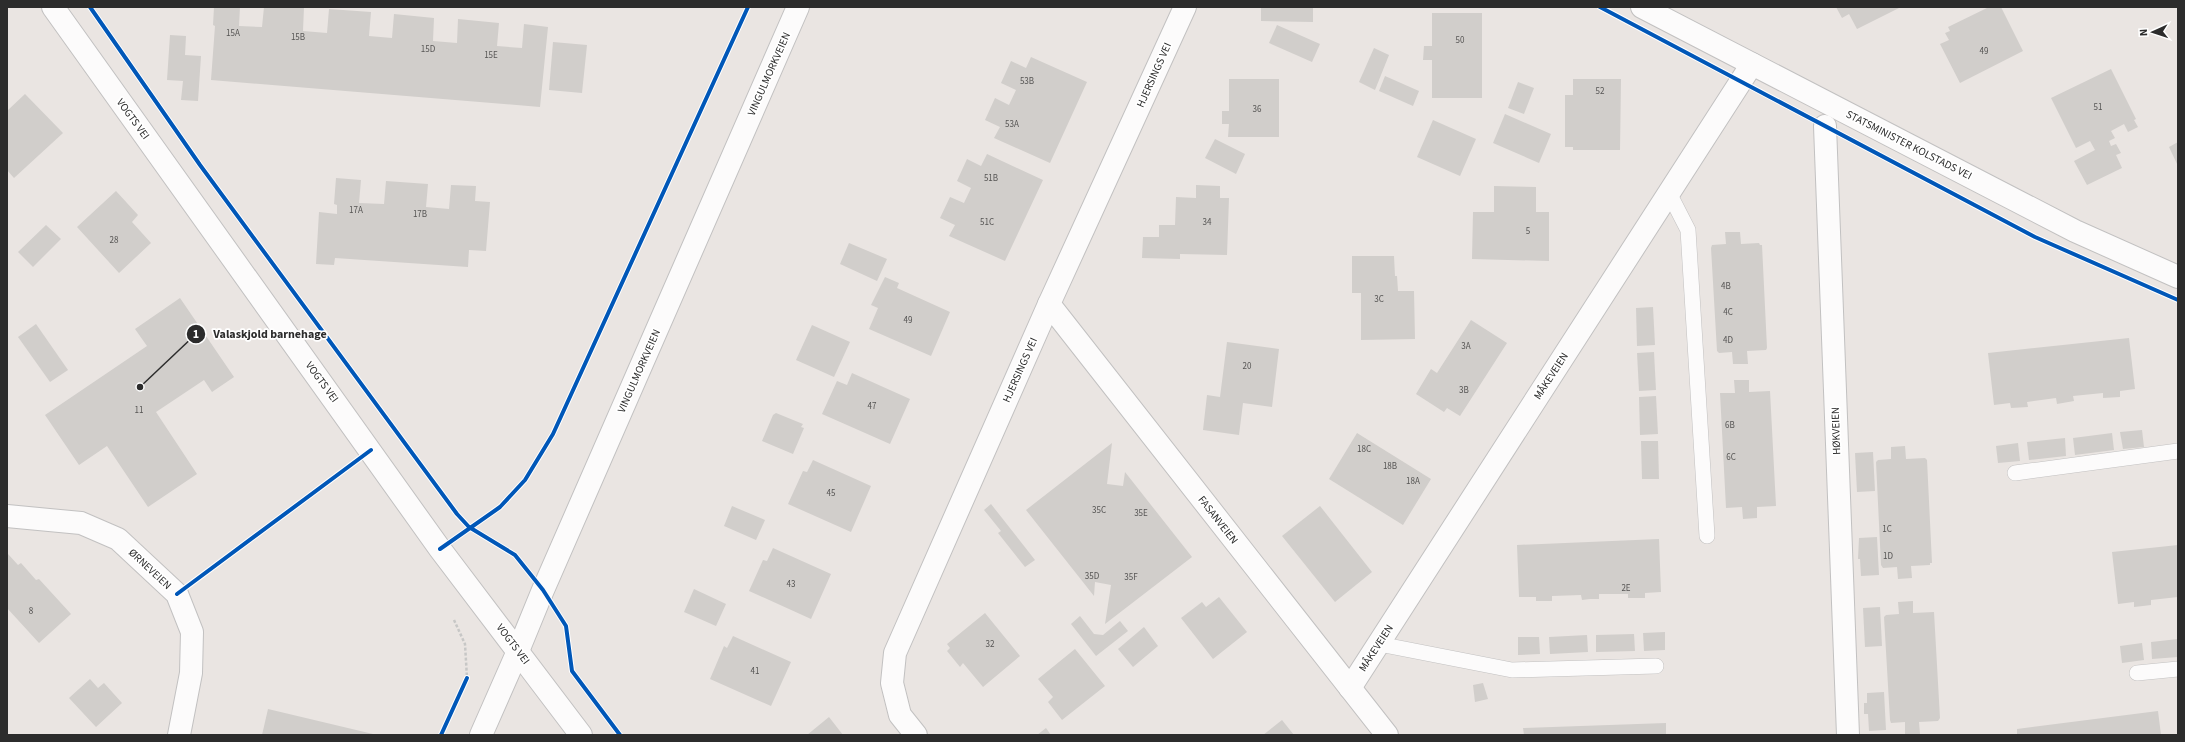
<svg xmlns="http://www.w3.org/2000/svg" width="2185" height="742" font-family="'Source Sans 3',sans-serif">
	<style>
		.building { fill: #d1cecb }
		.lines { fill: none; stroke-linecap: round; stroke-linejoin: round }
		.service-casing { stroke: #c2c1c1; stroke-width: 16 }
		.minor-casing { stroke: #c2c1c1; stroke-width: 24 }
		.tertiary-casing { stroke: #c2c1c1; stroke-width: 24 }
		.path { stroke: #c7c7c6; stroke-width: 2.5; stroke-dasharray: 3 2; stroke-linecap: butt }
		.service { stroke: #fcfbfb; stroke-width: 15 }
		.minor { stroke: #fcfbfb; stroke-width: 22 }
		.tertiary { stroke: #fcfbfb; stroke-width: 22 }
		.cycleway-casing { stroke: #fff; stroke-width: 6 }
		.cycleway { stroke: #0057b8; stroke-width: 4 }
		.labels { text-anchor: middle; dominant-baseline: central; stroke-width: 3.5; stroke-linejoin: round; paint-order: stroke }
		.number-label { font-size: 9px; fill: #565554 }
		.street-label { font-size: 11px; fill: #2c2c2c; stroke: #fff }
		.leader { fill: none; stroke: #2c2c2c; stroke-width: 1.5 }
		.callout-dot { fill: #2c2c2c; stroke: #fff; stroke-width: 1.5 }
		.mark-label { font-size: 12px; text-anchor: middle; font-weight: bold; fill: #fff }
		.callout-label { font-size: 12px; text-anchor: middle; font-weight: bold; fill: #2c2c2c; stroke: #fff; stroke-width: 3.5; stroke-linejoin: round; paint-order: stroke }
	</style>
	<rect width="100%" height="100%" fill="#eae5e2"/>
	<!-- building -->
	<g class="building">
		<polygon points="214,7 240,7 239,26 262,27 264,7 304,7 303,31 327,33 329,9 371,12 369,36 392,38 394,14 434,18 433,41 457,43 458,19 499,23 497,46 522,48 524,24 548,27 540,107 211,80 215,26 213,25"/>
		<polygon points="1261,7 1313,8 1313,22 1261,21"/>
		<polygon points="1836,7 1901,7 1857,29 1849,14 1842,18"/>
		<polygon points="1989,7 2001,7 2023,51 1960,83 1940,44 1949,40 1945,33 1950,31 1948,27"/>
		<polygon points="1432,13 1482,13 1482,98 1432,98 1432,60 1423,60 1424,46 1432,46"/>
		<polygon points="1277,25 1320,44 1312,62 1269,43"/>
		<polygon points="170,35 186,36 185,55 201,56 198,101 181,100 183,81 167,80"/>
		<polygon points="553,42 587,45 582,93 549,90"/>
		<polygon points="1374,48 1389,55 1375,90 1359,82"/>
		<polygon points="1031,57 1087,82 1050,163 994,138 1000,127 985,120 995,98 1009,105 1016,90 1001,83 1011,61 1026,68"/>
		<polygon points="2111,69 2136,119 2134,120 2138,127 2128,132 2124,124 2111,131 2115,138 2109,141 2111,146 2116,144 2121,153 2116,155 2122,168 2087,185 2074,161 2095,150 2090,141 2076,148 2051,98"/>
		<polygon points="1385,76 1419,91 1413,106 1379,91"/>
		<polygon points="1229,79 1279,79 1279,137 1228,137 1229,124 1222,124 1222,111 1229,111"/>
		<polygon points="1573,79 1621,79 1620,150 1573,150 1573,147 1565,147 1565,95 1573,95"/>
		<polygon points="1518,82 1534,88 1524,114 1508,108"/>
		<polygon points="25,94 63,133 14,178 7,170 7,111"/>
		<polygon points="1505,114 1551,134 1539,163 1493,143"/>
		<polygon points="1433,120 1476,139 1460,176 1417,157"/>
		<polygon points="1215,139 1245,154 1236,174 1205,158"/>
		<polygon points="2178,142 2178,166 2169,147"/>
		<polygon points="987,154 1043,180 1005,261 949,236 955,225 940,218 950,197 964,203 971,188 957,181 967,159 981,166"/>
		<polygon points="336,178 361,180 359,203 384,204 386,181 428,184 426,207 449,209 451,185 476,186 475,201 490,202 486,251 469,250 468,267 335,258 334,265 316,264 319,212 337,214 337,205 334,204"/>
		<polygon points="1196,185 1220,186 1220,198 1229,198 1227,255 1180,254 1180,259 1142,258 1143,237 1159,237 1159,225 1175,225 1176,197 1196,198"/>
		<polygon points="1494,186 1536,187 1536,212 1549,212 1549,261 1472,259 1473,212 1494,212"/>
		<polygon points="116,191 138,215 132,222 151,243 119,273 77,227"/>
		<polygon points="46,225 61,239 33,267 18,252"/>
		<polygon points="1725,232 1740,232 1741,244 1759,243 1760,245 1762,245 1767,348 1766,350 1747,351 1748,364 1733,364 1732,352 1719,353 1717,351 1711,248 1712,245 1726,244"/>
		<polygon points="849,243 887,259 877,281 840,264"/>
		<polygon points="1352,256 1394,256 1395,276 1397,276 1398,291 1414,291 1415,339 1361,340 1361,293 1352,293"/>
		<polygon points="885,277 899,283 897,288 950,312 931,356 869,329 878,308 871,305"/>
		<polygon points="180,298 234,377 212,392 204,380 156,412 197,474 148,507 107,446 79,465 45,415 147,346 135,329"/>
		<polygon points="1653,307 1655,345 1637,346 1636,308"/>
		<polygon points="1471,320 1507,343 1460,416 1447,408 1444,412 1416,394 1431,369 1437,373"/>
		<polygon points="36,324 68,370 50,382 18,337"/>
		<polygon points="812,325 850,342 834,377 796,360"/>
		<polygon points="2129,338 2135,389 2120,391 2120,397 2103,398 2103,393 2073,396 2074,401 2057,404 2056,398 2027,402 2028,407 2011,408 2010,403 1994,405 1988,353"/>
		<polygon points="1227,342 1279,349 1272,407 1243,403 1239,435 1203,430 1207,395 1220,397"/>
		<polygon points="1654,352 1656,390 1639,391 1637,353"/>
		<polygon points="852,373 910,399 890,444 822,414 837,381 847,385"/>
		<polygon points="1734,380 1749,380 1749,392 1770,391 1776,506 1757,507 1757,518 1743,519 1742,507 1726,508 1720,393 1735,393"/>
		<polygon points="1656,396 1658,434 1640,435 1639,397"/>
		<polygon points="776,413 803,424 801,427 804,428 793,454 762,441 773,415"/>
		<polygon points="2142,430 2144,447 2123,449 2120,432"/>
		<polygon points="1357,433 1431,479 1403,525 1329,479"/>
		<polygon points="2112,433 2114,450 2075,455 2073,438"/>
		<polygon points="2065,438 2066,456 2029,460 2027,442"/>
		<polygon points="1641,441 1658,441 1659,479 1642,479"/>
		<polygon points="1112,443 1107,484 1123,486 1125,472 1192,557 1105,624 1111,585 1095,582 1094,596 1026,510"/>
		<polygon points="2018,443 2020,461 1998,463 1996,446"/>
		<polygon points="1905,446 1906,459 1925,458 1927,460 1932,563 1930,563 1930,565 1911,566 1912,578 1898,579 1897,567 1883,568 1881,565 1876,462 1878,460 1891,459 1891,447"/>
		<polygon points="1873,452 1875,491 1857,492 1855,453"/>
		<polygon points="813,460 871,486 851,532 788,504 803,471 807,472"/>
		<polygon points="991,504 1035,560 1025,567 998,533 1001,531 984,510"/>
		<polygon points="732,506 765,520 756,540 724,526"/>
		<polygon points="1320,506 1372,572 1335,602 1282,536"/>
		<polygon points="1877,537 1879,575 1861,576 1860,559 1858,559 1859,538"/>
		<polygon points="1659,539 1661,592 1645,593 1645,598 1628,598 1628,594 1599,594 1599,599 1590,599 1582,600 1581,595 1552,596 1552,601 1536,601 1536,597 1519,597 1517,545"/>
		<polygon points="2178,545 2178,597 2151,600 2151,605 2143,606 2134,607 2134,602 2118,604 2112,552"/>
		<polygon points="773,548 831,574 811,619 749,591 763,560 767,561"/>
		<polygon points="8,554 18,565 21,563 36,580 39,579 71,614 39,643 7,608"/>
		<polygon points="694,589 726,604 716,626 684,612"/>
		<polygon points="1219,597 1247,632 1213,659 1181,618 1202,602 1206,607"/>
		<polygon points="1913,601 1913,613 1934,612 1940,718 1938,721 1919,722 1920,734 1905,735 1905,722 1891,723 1890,720 1884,617 1886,615 1899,614 1898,602"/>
		<polygon points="1880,607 1882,646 1865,647 1863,608"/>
		<polygon points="985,613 1020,656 983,687 963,663 960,667 947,651 950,648 947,644"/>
		<polygon points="1080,616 1094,634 1103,635 1120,621 1128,631 1096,656 1071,624"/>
		<polygon points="1144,627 1158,646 1133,667 1118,649"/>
		<polygon points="1665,632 1665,650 1644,651 1643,633"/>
		<polygon points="1634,634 1635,651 1596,652 1596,635"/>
		<polygon points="1587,635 1588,652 1550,654 1549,637"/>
		<polygon points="733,636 791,662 771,706 710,679 724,646 727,648"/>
		<polygon points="1518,637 1539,637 1540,654 1518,655"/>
		<polygon points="2178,639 2178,657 2152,659 2151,642"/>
		<polygon points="2142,643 2144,660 2122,663 2120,646"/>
		<polygon points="1075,649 1105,686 1062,720 1048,702 1053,697 1038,679"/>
		<polygon points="90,679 98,688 104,683 122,703 96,727 69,698"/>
		<polygon points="1483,683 1488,699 1475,702 1473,685"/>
		<polygon points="1884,692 1886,730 1869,731 1868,714 1864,714 1864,703 1867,703 1867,693"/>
		<polygon points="268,709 373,734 373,735 262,735"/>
		<polygon points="2158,711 2161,735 2017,735 2017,729"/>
		<polygon points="829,717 843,735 807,735"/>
		<polygon points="1282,720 1294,735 1263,735"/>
		<polygon points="1666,723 1666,735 1524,735 1523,728"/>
		<polygon points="1046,728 1051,735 1037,735"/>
	</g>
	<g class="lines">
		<!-- service casing -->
		<g class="service-casing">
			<g id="service">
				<polyline points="1669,193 1688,230 1707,536"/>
				<polyline points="2015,473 2178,451"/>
				<polyline points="1379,644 1512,670 1656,666"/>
				<polyline points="2137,673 2178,669"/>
			</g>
		</g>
		<!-- minor casing -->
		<g class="minor-casing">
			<g id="minor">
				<polyline points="1825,126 1848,735"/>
				<polyline points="1049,304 1387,735"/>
				<polyline points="7,516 81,523 118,539 177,594 192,632 191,673 179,735"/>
				<polyline points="1350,688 1752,64"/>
				<polyline points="481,735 518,651"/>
				<polyline points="916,735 900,715 892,683 895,653 1049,304 1185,7"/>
			</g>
		</g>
		<!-- tertiary casing -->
		<g class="tertiary-casing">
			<g id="tertiary">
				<polyline points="53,7 440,549 581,735"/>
				<polyline points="1642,7 2075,231 2178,277"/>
				<polyline points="518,651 543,590 798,7"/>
			</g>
		</g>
		<!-- path -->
		<polyline class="path" points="454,620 465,644 467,678"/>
		<!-- service -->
		<use href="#service" class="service"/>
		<!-- minor -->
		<use href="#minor" class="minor"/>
		<!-- tertiary -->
		<use href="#tertiary" class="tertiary"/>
		<!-- cycleway casing -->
		<g class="cycleway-casing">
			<g id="cycleway">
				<polyline points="90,7 200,165 457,514 469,527 515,555 543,590 566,626 572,671 620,735"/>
				<polyline points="1600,7 2035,237 2178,300"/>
				<polyline points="440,549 500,507 525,480 553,434 748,7"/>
				<polyline points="177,594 371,450"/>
				<polyline points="441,735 467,678"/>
			</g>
		</g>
		<!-- cycleway -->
		<use href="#cycleway" class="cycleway"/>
	</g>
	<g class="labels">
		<!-- number labels -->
		<g class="number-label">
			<text x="233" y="33">15A</text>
			<text x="298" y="37">15B</text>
			<text x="1460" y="40">50</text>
			<text x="428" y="49">15D</text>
			<text x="1984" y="51">49</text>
			<text x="491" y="55">15E</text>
			<text x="1027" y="81">53B</text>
			<text x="1600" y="91">52</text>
			<text x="2098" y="107">51</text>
			<text x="1257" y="109">36</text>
			<text x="1012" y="124">53A</text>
			<text x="991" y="178">51B</text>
			<text x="356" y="210">17A</text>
			<text x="420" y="214">17B</text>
			<text x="987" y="222">51C</text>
			<text x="1207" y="222">34</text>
			<text x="1528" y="231">5</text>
			<text x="114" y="240">28</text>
			<text x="1726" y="286">4B</text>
			<text x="1379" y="299">3C</text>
			<text x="1728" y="312">4C</text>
			<text x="908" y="320">49</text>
			<text x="1728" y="340">4D</text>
			<text x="1466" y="346">3A</text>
			<text x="1247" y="366">20</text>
			<text x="1464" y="390">3B</text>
			<text x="872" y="406">47</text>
			<text x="139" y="410">11</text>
			<text x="1730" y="425">6B</text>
			<text x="1364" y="449">18C</text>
			<text x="1731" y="457">6C</text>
			<text x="1390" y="466">18B</text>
			<text x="1413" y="481">18A</text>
			<text x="831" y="493">45</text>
			<text x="1099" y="510">35C</text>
			<text x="1141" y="513">35E</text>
			<text x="1887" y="529">1C</text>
			<text x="1888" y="556">1D</text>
			<text x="1092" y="576">35D</text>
			<text x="1131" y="577">35F</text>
			<text x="791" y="584">43</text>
			<text x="1626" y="588">2E</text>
			<text x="31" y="611">8</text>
			<text x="990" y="644">32</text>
			<text x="755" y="671">41</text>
		</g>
		<!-- street labels -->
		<g class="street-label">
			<text transform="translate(769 74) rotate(-66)">VINGULMORKVEIEN</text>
			<text transform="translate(1154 75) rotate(-66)">HJERSINGS VEI</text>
			<text transform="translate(133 119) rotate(54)">VOGTS VEI</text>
			<text transform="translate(1909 145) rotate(27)">STATSMINISTER KOLSTADS VEI</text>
			<text transform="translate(1020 370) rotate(-66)">HJERSINGS VEI</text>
			<text transform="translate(639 371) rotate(-66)">VINGULMORKVEIEN</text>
			<text transform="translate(1551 376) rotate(-57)">MÅKEVEIEN</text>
			<text transform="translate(322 382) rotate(54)">VOGTS VEI</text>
			<text transform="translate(1836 431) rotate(-92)">HØKVEIEN</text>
			<text transform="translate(1218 520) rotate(52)">FASANVEIEN</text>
			<text transform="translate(150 569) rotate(43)">ØRNEVEIEN</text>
			<text transform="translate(513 644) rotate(53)">VOGTS VEI</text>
			<text transform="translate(1376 648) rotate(-57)">MÅKEVEIEN</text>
		</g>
	</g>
	<!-- callouts -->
	<path class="leader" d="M140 387L196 334"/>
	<g class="callout-dot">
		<circle cx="140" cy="387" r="4"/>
		<circle cx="196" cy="334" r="10"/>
	</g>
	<g class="mark-label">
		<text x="196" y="338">1</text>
	</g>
	<g class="callout-label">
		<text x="270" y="338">Valaskjold barnehage</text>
	</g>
	<!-- border -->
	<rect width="2185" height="742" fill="none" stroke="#2c2c2c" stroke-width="16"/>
	<!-- north arrow -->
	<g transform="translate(2153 32) rotate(267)" stroke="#ffffff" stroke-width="3" paint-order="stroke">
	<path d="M0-3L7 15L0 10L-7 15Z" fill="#2c2c2c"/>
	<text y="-6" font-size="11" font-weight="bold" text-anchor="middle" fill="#2c2c2c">N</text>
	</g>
</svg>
